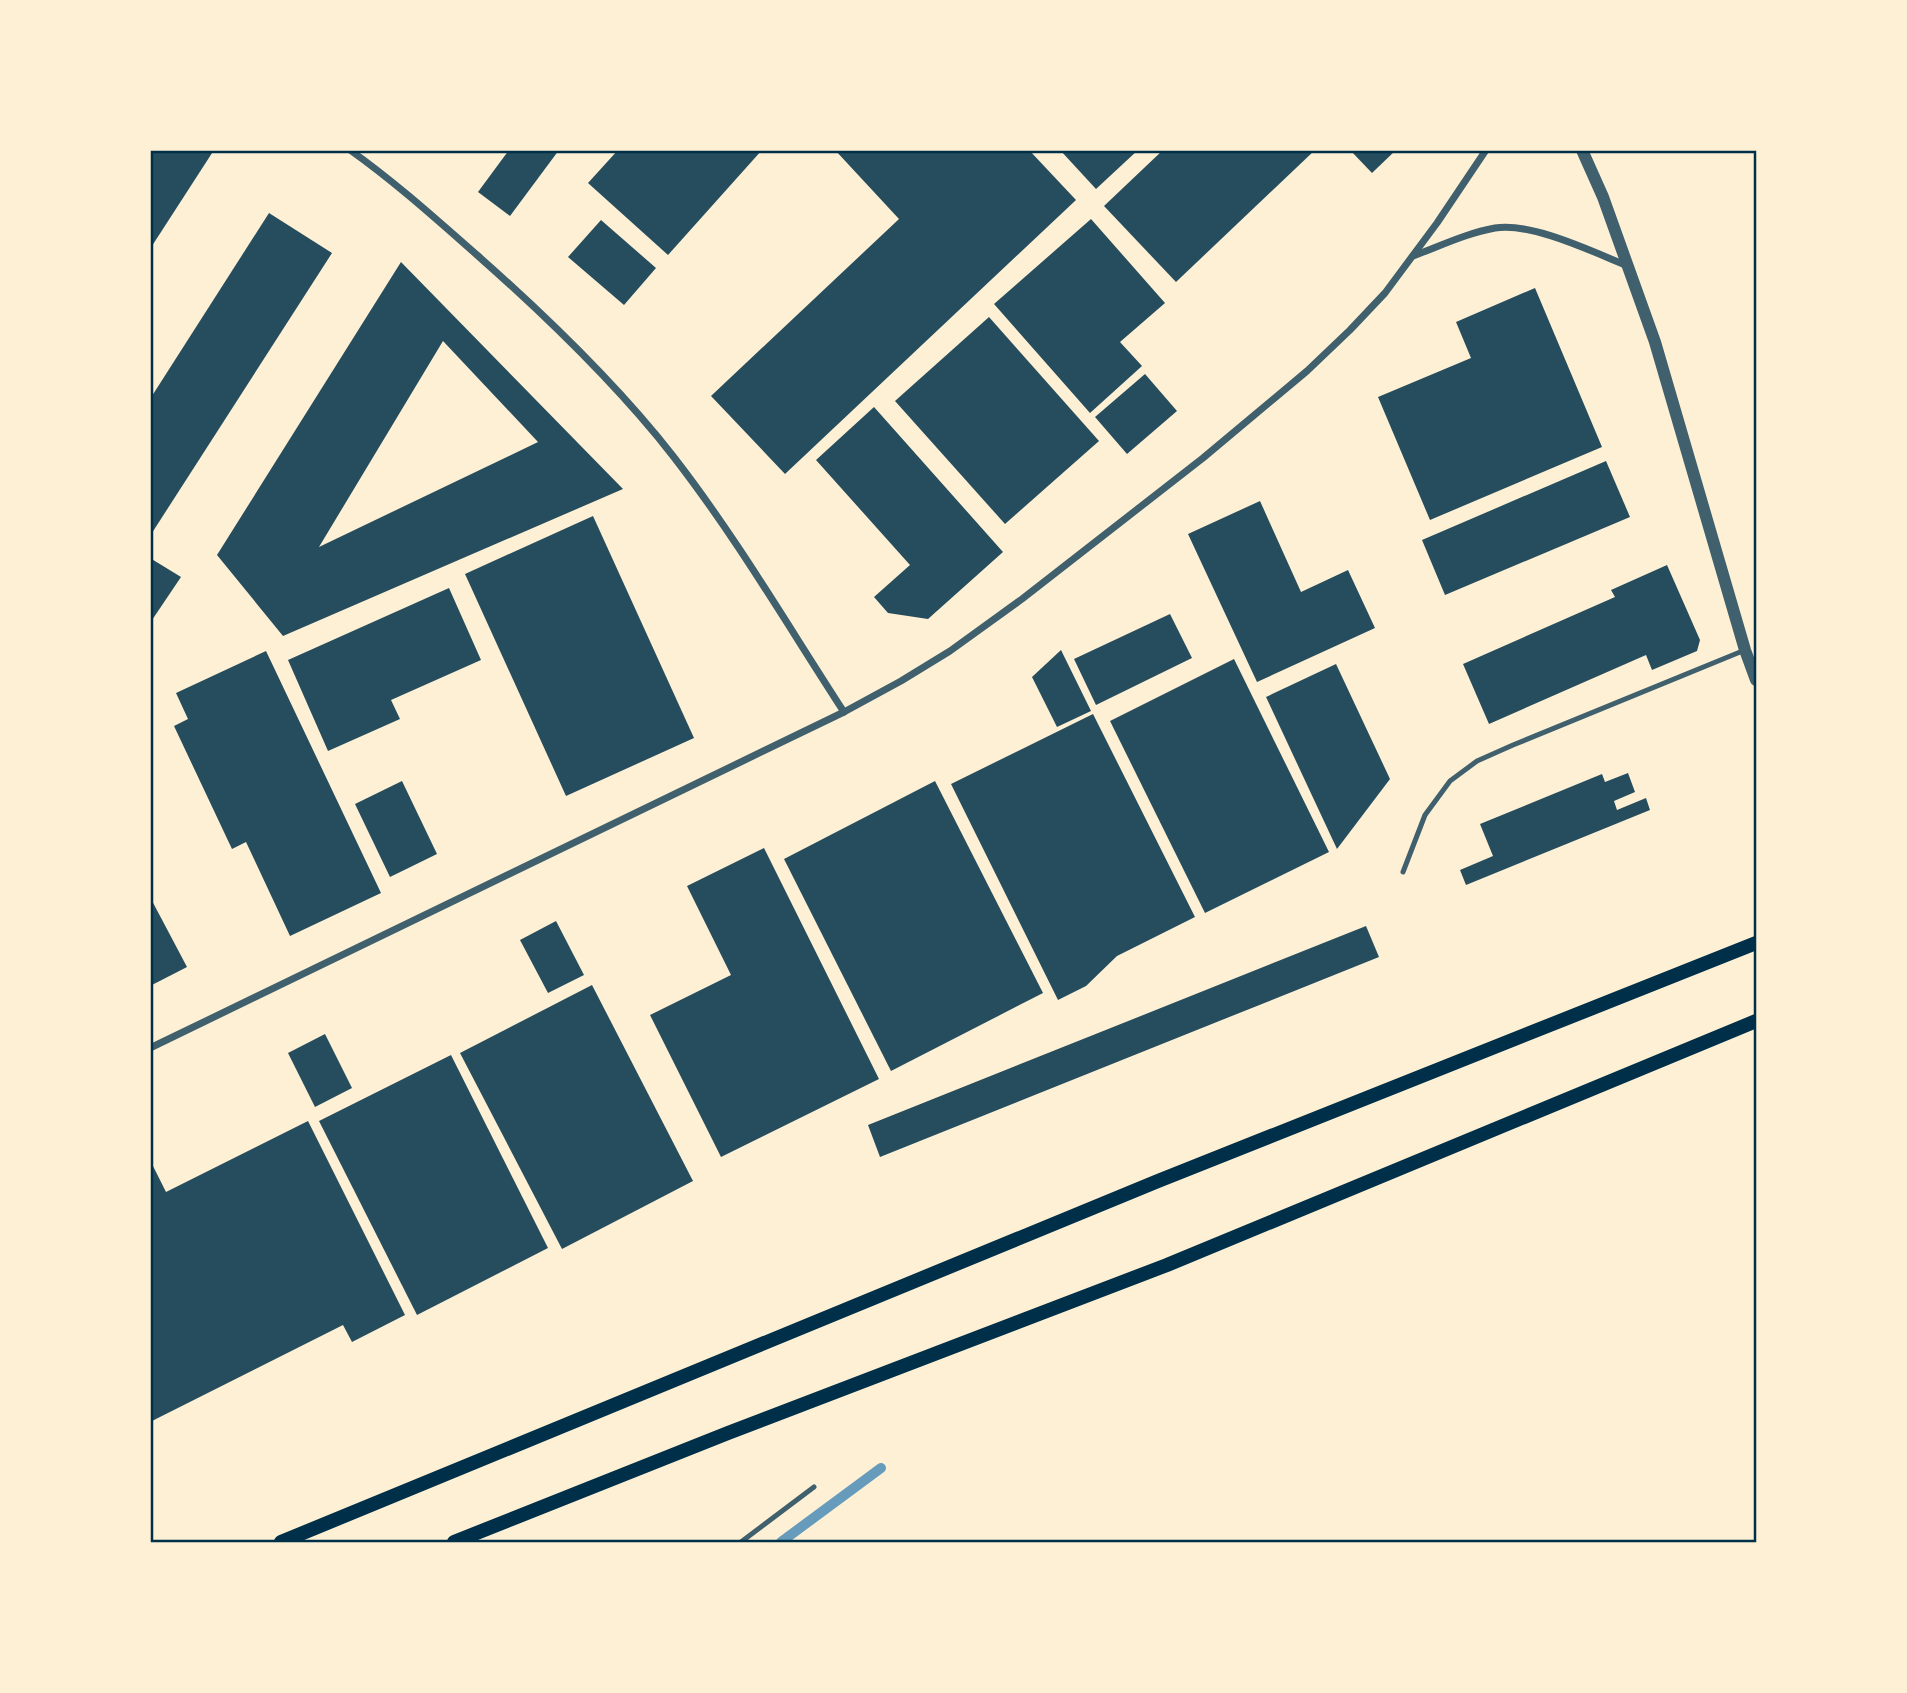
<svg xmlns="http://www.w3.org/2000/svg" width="1907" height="1693" font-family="Rubik,sans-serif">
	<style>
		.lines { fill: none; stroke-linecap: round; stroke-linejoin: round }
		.stream { stroke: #669bbc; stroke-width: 10 }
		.building { fill: #264d5e; fill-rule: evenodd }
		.service { stroke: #3f606c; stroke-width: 5 }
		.minor { stroke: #3f606c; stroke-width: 7 }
		.tertiary { stroke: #3f606c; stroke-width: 12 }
		.secondary { stroke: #003049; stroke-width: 14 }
		.neatline { fill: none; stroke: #003049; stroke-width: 2.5 }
	</style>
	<rect width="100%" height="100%" fill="#fdf0d5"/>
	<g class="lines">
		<!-- stream -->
		<polyline class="stream" points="781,1542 881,1468"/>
	</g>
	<!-- building -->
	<g class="building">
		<polygon points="150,150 214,150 150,249"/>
		<polygon points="509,150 559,150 510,216 478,192"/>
		<polygon points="618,150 762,150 668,255 588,183"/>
		<polygon points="835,150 1029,150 1076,200 785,474 711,396 899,219"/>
		<polygon points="1060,150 1138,150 1096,189"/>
		<polygon points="1163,150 1315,150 1176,282 1104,206"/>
		<polygon points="1350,150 1396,150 1372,173"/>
		<polygon points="269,213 332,253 150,536 150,399"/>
		<polygon points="1091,219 1165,303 1120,342 1142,366 1090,413 994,304"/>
		<polygon points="601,220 656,268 624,305 568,257"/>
		<path d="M401,262l222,227 -340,147 -66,-81zM443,341l95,101 -219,105z"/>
		<polygon points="1535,288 1602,447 1430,520 1378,397 1471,358 1456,322"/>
		<polygon points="989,317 1099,441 1005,524 895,401"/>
		<polygon points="1145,374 1177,411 1127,454 1095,417"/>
		<polygon points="874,407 1003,552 928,619 888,613 874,597 910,565 816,460"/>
		<polygon points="1606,461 1630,517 1445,595 1422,540"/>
		<polygon points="1260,501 1301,592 1348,570 1375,628 1257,682 1188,534"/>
		<polygon points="593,516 694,738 566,796 465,574"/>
		<polygon points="150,558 181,577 150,623"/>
		<polygon points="1667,565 1700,640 1697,651 1652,670 1646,655 1489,724 1463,664 1615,597 1611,590"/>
		<polygon points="449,588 481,660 391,700 400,719 328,751 288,660"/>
		<polygon points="1170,614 1192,658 1096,705 1074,659"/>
		<polygon points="1061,650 1091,711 1057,727 1032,677"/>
		<polygon points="266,651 381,893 290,936 246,842 232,849 174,726 188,719 176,693"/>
		<polygon points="1234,659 1329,852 1205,913 1110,721"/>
		<polygon points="1336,664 1390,779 1337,849 1266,697"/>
		<polygon points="1093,714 1195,917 1117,956 1086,986 1058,1000 951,784"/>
		<polygon points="1628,773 1635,792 1614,801 1617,810 1646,798 1650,810 1466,885 1460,870 1493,856 1480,824 1602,774 1605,782"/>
		<polygon points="402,781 437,854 390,877 355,804"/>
		<polygon points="935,781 1043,993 891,1071 784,859"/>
		<polygon points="764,848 879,1079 721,1157 650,1015 731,975 687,886"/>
		<polygon points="150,897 187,967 150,986"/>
		<polygon points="556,921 584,975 548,993 520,940"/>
		<polygon points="1366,926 1379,957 880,1157 868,1125"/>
		<polygon points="592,985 693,1181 562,1249 460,1053"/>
		<polygon points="325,1034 352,1088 315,1107 288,1053"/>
		<polygon points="451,1055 548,1248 417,1315 319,1121"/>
		<polygon points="308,1121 405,1315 352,1342 343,1325 150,1422 150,1160 166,1192"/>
	</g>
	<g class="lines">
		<!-- service -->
		<g class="service">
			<polyline points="1403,872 1425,815 1450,781 1477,761 1513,745 1745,650"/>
			<polyline points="741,1542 814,1487"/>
		</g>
		<!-- minor -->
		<g class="minor">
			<path d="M350,150c45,32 86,69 127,105 69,61 139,128 196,201 63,81 115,170 171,256"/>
			<path d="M1413,256c27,-10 54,-23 82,-28 37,-6 98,24 133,38"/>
			<polyline points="150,1048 844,712 901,681 950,651 1022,599 1203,458 1307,371 1350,330 1385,293 1437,223 1486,150"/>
		</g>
		<!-- tertiary -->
		<polyline class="tertiary" points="1582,150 1603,197 1655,342 1745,650 1756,680"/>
		<!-- secondary -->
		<g class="secondary">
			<polyline points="281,1542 1158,1181 1756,943"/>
			<polyline points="454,1542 728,1433 1167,1265 1756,1021"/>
		</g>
	</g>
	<!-- border -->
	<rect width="1907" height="1693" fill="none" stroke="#fdf0d5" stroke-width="304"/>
	<rect x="152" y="152" width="1603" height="1389" class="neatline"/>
</svg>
